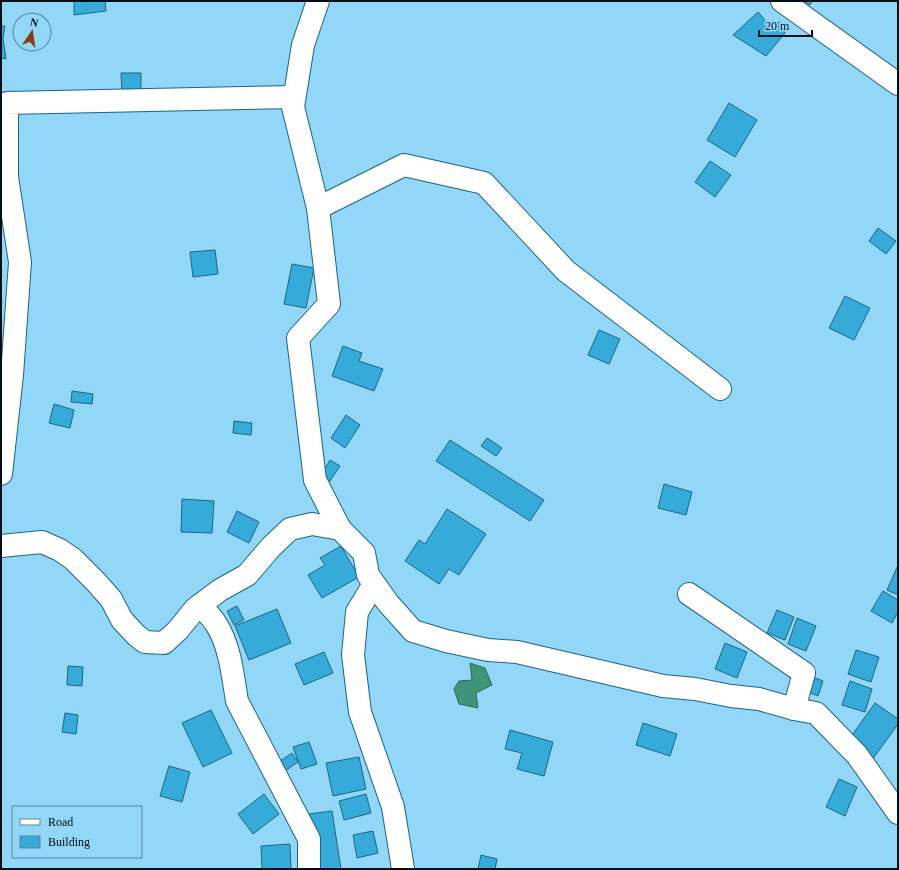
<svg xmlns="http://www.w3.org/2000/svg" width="899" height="870" font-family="Georgia,serif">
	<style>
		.water { fill: #3f9378; stroke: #2c6b5b }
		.building { fill: #36abda; stroke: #1d6683 }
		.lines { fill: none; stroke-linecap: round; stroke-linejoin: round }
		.minor-casing { stroke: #1c6582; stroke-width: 24 }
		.minor { stroke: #fff; stroke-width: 22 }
	</style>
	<rect width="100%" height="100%" fill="#92d7f8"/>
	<!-- water -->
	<polygon class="water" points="470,663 485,668 492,685 476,693 478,708 459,704 454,689 459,681 472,680"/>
	<!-- building -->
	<g class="building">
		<polygon points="74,1 105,1 106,11 74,15"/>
		<polygon points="804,1 812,1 810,5"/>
		<polygon points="758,12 769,25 780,22 785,33 766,56 733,35"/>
		<polygon points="1,26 5,26 3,38 6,59 1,58"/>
		<polygon points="121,73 141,73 141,93 122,93"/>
		<polygon points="729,103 757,120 735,157 707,140"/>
		<polygon points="710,161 731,175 715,197 695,182"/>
		<polygon points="878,228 896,241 886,254 869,241"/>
		<polygon points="215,250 218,274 193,277 190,252"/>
		<polygon points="292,264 314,268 306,308 284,304"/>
		<polygon points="845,296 870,308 854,340 829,328"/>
		<polygon points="599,330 620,339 609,364 588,355"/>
		<polygon points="343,346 362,353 359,361 383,369 374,391 332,376"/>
		<polygon points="72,391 93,394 92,404 71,402"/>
		<polygon points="54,404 74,410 70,428 49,423"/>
		<polygon points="346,415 360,425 345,448 331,438"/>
		<polygon points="234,421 252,423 251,435 233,433"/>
		<polygon points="487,438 502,448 496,456 481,446"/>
		<polygon points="450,440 544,500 530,521 436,461"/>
		<polygon points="330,460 340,466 330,481 321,475"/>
		<polygon points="664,484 692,492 686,515 658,508"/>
		<polygon points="182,499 214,501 212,533 181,532"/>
		<polygon points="447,509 486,534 459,575 449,569 439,584 405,561 419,540 425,544"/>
		<polygon points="237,511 259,522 249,543 227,532"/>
		<polygon points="341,546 359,577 322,598 308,575 325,565 320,558"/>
		<polygon points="898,565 898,595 887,590"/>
		<polygon points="883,591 898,600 898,612 892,623 871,611"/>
		<polygon points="237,606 244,620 234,625 227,611"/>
		<polygon points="277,609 291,643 249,660 235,626"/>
		<polygon points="777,610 794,617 785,640 767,633"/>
		<polygon points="797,618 816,626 806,651 788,644"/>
		<polygon points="725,643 747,652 737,678 715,669"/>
		<polygon points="856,650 879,657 871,682 848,674"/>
		<polygon points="324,652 333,673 304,685 295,664"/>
		<polygon points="68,666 83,667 82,686 67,685"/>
		<polygon points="813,677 823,681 818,696 808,692"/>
		<polygon points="850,681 872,689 865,712 842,705"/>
		<polygon points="875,703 898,719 898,724 872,760 847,742"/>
		<polygon points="211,710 232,753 203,767 182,723"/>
		<polygon points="65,713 78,715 76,734 62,732"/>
		<polygon points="643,723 677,734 670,756 636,745"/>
		<polygon points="510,730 553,742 544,776 517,769 522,753 505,749"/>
		<polygon points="309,742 317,764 301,769 293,747"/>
		<polygon points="292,753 298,762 285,771 279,762"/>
		<polygon points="359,757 366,789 333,796 326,763"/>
		<polygon points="169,766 190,772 182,802 160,796"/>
		<polygon points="839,779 857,787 845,816 826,807"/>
		<polygon points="264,794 279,814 253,834 238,814"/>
		<polygon points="366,794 371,813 344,820 339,801"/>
		<polygon points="332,811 341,869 318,869 309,814"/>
		<polygon points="373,831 378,853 357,858 353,835"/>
		<polygon points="290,844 291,869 262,869 261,846"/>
		<polygon points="481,855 497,859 495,869 478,869"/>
	</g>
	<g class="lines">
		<!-- minor casing -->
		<g class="minor-casing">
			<g id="minor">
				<polyline points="318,1 303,45 293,107 318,208 329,304 298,338 315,480 340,529"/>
				<polyline points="782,1 898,84"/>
				<polyline points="318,208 404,165 484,183 566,271 720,389"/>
				<polyline points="1,474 12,375 20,262 7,177 7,103 294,97"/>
				<polyline points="1,546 42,542 60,550 73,559 96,582 111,599 122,620 136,635 145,642 164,643 178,630 195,609 220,590 247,575 271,547 290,529 312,524 340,529 364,553 368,575 388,603 413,631 446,641 488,650 517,652 663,686 695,689 731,696 759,699 794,709"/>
				<polyline points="374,584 357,612 353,655 360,712 393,807 403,869"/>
				<polyline points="689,594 804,673 794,709 816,713 857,755 898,813"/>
				<path d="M200,605c5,6 12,12 16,19 14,21 17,53 21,77l72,138v30"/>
			</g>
		</g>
		<!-- minor -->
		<use href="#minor" class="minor"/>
	</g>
	<!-- border -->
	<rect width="899" height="870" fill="none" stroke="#000e17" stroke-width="4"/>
	<!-- legend -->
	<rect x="12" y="806" width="130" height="52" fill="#92d7f8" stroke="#58879e"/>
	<rect x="20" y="819" width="20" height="6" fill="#ffffff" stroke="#58879e"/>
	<text x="48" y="826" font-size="12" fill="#000e17">Road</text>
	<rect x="20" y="836" width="20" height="12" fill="#36abda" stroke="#58879e"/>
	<text x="48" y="846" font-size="12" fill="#000e17">Building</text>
	<!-- north arrow -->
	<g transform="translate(32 32) rotate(13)"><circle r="19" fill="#92d7f8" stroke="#58879e"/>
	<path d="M0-3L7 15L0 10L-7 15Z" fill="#844013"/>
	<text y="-6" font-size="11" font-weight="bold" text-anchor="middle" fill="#000e17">N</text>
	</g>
	<!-- scale -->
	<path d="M759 30v6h53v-6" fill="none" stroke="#000e17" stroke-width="2"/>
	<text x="765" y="30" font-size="12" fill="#000e17" stroke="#92d7f8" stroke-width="3" paint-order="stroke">20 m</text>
</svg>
